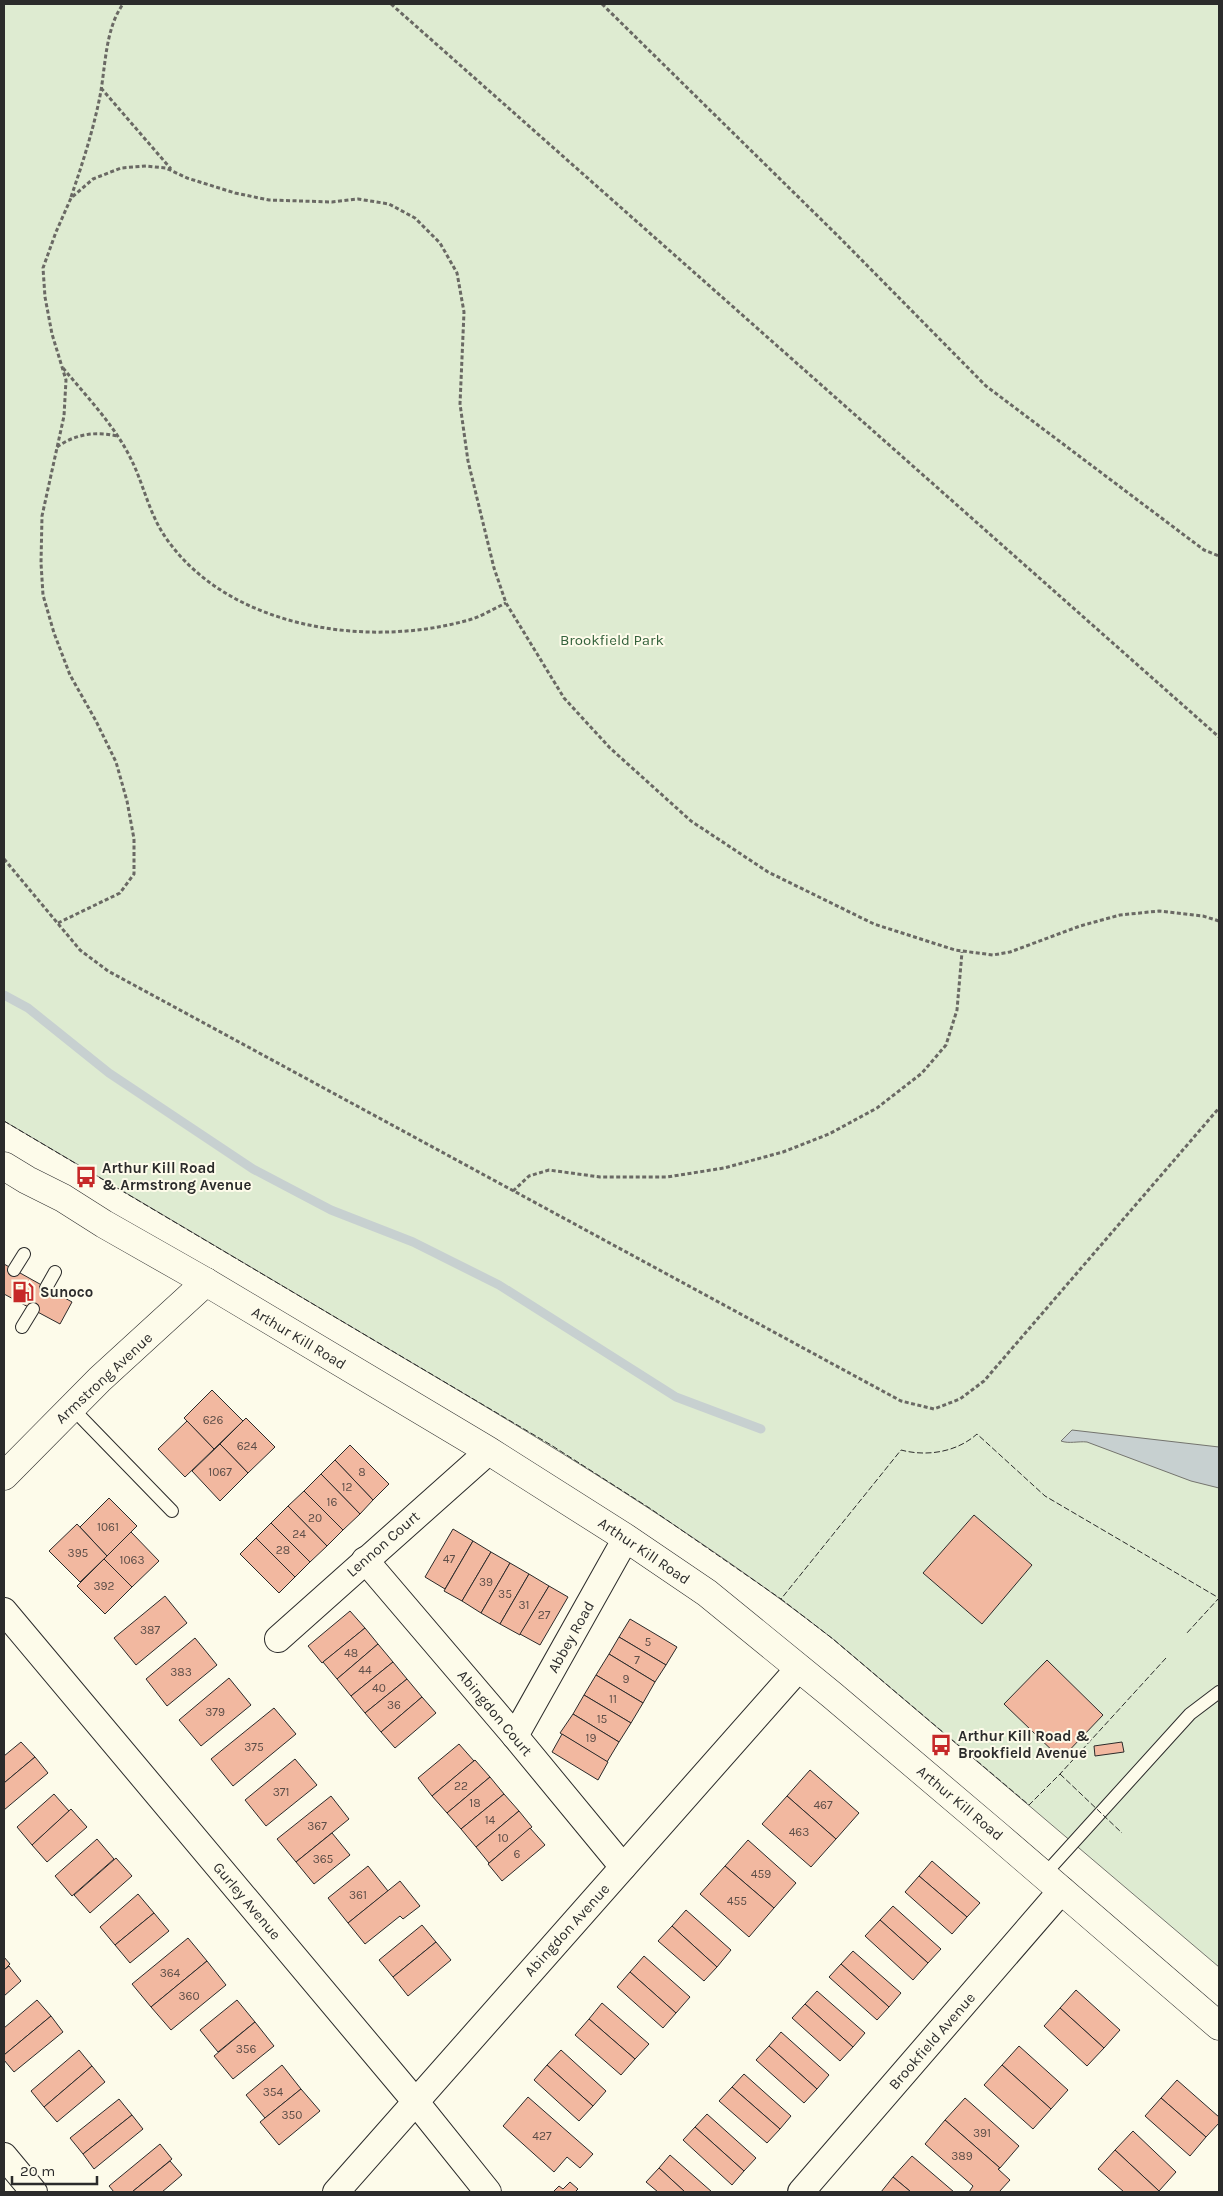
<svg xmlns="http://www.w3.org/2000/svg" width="1223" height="2196" font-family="Karla,sans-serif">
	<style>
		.green { fill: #deebd1; stroke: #74746e }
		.water { fill: #c7d0d0; stroke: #74746e }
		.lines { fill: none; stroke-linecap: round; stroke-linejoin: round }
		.stream { stroke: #c7d0d0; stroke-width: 9 }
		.building { fill: #f2b8a0; stroke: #2b2b2b }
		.service-casing { stroke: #2b2b2b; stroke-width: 14 }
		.minor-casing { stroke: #2b2b2b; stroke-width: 28 }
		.tertiary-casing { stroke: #2b2b2b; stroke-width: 29 }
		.path { stroke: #6a6964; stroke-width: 3; stroke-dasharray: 4 2.5; stroke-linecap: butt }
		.service { stroke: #fdfbea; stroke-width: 12 }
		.minor { stroke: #fdfbea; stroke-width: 26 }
		.tertiary { stroke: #fdfbea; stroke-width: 28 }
		.fence { stroke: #2b2b2b; stroke-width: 1; stroke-dasharray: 6 2.5; stroke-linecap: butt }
		.labels { text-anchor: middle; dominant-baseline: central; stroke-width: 4; stroke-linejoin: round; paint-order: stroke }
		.number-label { font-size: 12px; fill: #5d4e48 }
		.park-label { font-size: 15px; fill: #34623c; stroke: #fdfbea }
		.poi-label { font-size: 15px; font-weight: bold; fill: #2b2b2b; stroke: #fdfbea; text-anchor: start }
		.street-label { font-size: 15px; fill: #2b2b2b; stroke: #fdfbea }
	</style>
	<rect width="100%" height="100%" fill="#fdfbea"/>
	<!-- green -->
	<path class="green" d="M4,4h1215v1963l-386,-328c-137,-107 -287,-197 -436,-285 -131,-78 -262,-156 -393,-233z"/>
	<!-- water -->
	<path class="water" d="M1072,1430l147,17v41l-28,-7 -104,-39c-9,-1 -18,2 -26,-1z"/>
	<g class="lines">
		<!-- stream -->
		<polyline class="stream" points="4,995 28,1008 109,1073 253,1169 331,1210 413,1242 499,1285 676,1397 761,1429"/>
	</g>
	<!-- building -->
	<g class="building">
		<polygon points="4,1264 72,1302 60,1324 4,1294"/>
		<polygon points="212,1390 243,1421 214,1449 184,1418"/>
		<polygon points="246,1418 275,1447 248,1473 220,1444"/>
		<polygon points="187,1421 214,1449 185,1477 158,1449"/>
		<polygon points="220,1444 248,1473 220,1501 192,1471"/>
		<polygon points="350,1445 389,1484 373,1500 335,1460"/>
		<polygon points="335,1460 373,1500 360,1514 321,1474"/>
		<polygon points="321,1474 360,1514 343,1530 304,1491"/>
		<polygon points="304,1491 343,1530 327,1546 288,1506"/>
		<polygon points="109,1498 137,1526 107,1556 80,1527"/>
		<polygon points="288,1506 327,1546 310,1562 271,1523"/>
		<polygon points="974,1515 1032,1565 982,1624 923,1573"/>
		<polygon points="271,1523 310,1562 295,1577 256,1538"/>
		<polygon points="77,1524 107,1556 80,1582 49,1551"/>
		<polygon points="453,1529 473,1541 445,1589 425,1577"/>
		<polygon points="131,1532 159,1561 132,1587 104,1559"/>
		<polygon points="256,1538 295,1577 279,1593 240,1554"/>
		<polygon points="473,1541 491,1552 462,1601 444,1591"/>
		<polygon points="491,1552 510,1563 481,1613 462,1601"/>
		<polygon points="104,1559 132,1587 105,1614 77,1586"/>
		<polygon points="510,1563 529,1574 500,1624 481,1613"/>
		<polygon points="529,1574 549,1586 520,1635 500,1624"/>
		<polygon points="549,1586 568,1597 540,1645 520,1634"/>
		<polygon points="165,1596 187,1623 136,1665 114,1638"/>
		<polygon points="350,1611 365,1628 322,1663 308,1646"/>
		<polygon points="630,1619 677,1647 666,1665 619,1637"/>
		<polygon points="365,1628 378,1644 337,1679 323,1662"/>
		<polygon points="619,1637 666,1665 655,1682 609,1654"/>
		<polygon points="195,1638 217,1665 167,1706 146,1679"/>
		<polygon points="378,1644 393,1662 351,1696 337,1679"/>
		<polygon points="609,1654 655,1682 643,1703 596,1675"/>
		<polygon points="1047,1660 1103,1715 1061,1759 1004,1704"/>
		<polygon points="393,1662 407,1679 365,1713 351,1696"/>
		<polygon points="596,1675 643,1703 631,1723 584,1695"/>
		<polygon points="229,1678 251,1705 201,1746 179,1720"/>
		<polygon points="407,1679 422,1697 381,1732 365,1713"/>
		<polygon points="584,1695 631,1723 619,1742 573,1714"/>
		<polygon points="422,1697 436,1713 395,1748 381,1732"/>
		<polygon points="274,1708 296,1734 233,1786 211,1759"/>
		<polygon points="573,1714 619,1742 607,1762 560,1733"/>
		<polygon points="562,1734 608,1762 598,1780 552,1752"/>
		<polygon points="21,1742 35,1757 4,1783 4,1756"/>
		<polygon points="1122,1742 1124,1752 1095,1756 1094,1746"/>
		<polygon points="459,1744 474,1761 432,1796 418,1778"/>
		<polygon points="35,1757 48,1773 4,1810 4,1783"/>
		<polygon points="295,1759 317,1785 266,1826 245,1800"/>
		<polygon points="475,1760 490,1777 447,1813 432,1796"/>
		<polygon points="810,1770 859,1813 836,1839 787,1796"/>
		<polygon points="490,1777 504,1794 461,1829 447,1813"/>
		<polygon points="54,1794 69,1811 32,1845 17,1827"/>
		<polygon points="504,1794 519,1811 476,1847 461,1829"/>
		<polygon points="331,1796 349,1819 296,1862 277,1839"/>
		<polygon points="787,1796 836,1839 811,1867 762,1824"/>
		<polygon points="71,1809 87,1827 47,1862 32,1845"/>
		<polygon points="519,1811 532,1827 489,1863 476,1847"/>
		<polygon points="530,1828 545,1845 502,1881 488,1864"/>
		<polygon points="332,1833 350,1855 314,1884 296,1862"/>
		<polygon points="97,1839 114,1859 72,1896 55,1876"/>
		<polygon points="748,1840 796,1883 774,1908 725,1866"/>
		<polygon points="116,1858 132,1876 90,1913 74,1895"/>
		<polygon points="932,1861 980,1903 967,1917 919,1876"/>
		<polygon points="368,1866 388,1891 348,1923 328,1898"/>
		<polygon points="725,1866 774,1908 749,1937 700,1894"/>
		<polygon points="919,1876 967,1917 952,1934 905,1892"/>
		<polygon points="400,1881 420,1906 403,1919 400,1916 365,1944 348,1923"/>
		<polygon points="138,1894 154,1913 115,1945 100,1927"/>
		<polygon points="893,1906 941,1949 928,1963 880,1920"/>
		<polygon points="686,1910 731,1950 717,1967 672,1926"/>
		<polygon points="154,1913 169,1931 130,1963 115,1945"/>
		<polygon points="880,1920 928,1963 913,1980 865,1936"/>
		<polygon points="422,1925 436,1942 393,1977 379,1960"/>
		<polygon points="672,1926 717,1967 704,1981 658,1941"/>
		<polygon points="188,1938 207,1961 151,2007 132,1984"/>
		<polygon points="436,1942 451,1960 408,1996 393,1977"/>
		<polygon points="853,1951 901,1993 889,2007 841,1964"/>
		<polygon points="644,1956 690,1997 676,2013 630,1972"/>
		<polygon points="4,1957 10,1964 4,1970"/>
		<polygon points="207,1961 226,1985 171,2030 151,2007"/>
		<polygon points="841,1964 889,2007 877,2020 829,1977"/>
		<polygon points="9,1966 21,1981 4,1996 4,1970"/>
		<polygon points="630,1972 676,2013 663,2028 617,1987"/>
		<polygon points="1076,1990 1120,2030 1104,2048 1060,2008"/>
		<polygon points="817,1991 865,2033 853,2047 805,2004"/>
		<polygon points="37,2000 51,2016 4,2055 4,2028"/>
		<polygon points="237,2000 255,2022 218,2052 200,2030"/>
		<polygon points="602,2003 649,2044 635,2059 589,2019"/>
		<polygon points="805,2004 853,2047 840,2061 792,2018"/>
		<polygon points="1060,2008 1104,2048 1087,2066 1044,2026"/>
		<polygon points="51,2016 63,2032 14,2072 4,2060 4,2055"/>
		<polygon points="589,2019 635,2059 621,2075 575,2035"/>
		<polygon points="255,2022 274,2046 233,2079 214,2056"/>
		<polygon points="781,2032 829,2075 817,2089 769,2046"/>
		<polygon points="769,2046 817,2089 804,2103 756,2060"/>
		<polygon points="1019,2046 1068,2090 1051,2109 1002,2065"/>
		<polygon points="79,2050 92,2066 44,2107 31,2091"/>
		<polygon points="561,2050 606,2091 593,2106 547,2065"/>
		<polygon points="282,2065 301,2089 265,2118 246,2095"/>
		<polygon points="547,2065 593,2106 579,2121 534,2080"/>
		<polygon points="1002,2065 1051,2109 1033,2129 984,2085"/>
		<polygon points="92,2066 105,2082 57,2122 44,2107"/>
		<polygon points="744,2074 791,2116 780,2129 732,2087"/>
		<polygon points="1177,2080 1219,2117 1219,2123 1206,2137 1161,2098"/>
		<polygon points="732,2087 780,2129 767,2143 719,2101"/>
		<polygon points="301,2089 320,2111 279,2145 260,2122"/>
		<polygon points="528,2097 593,2154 580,2168 567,2157 554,2172 503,2126"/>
		<polygon points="965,2098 1019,2146 1000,2168 945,2120"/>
		<polygon points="1161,2098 1206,2137 1190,2156 1145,2116"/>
		<polygon points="119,2099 132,2115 83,2154 70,2138"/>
		<polygon points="707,2114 756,2158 744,2171 695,2127"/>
		<polygon points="132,2115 143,2129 94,2169 83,2154"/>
		<polygon points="945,2120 1000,2168 998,2169 1010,2180 999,2192 969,2192 973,2186 925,2144"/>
		<polygon points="695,2127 744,2171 732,2185 683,2140"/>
		<polygon points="1133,2131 1176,2172 1159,2191 1115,2150"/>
		<polygon points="160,2144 172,2159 132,2192 114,2192 109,2186"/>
		<polygon points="1115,2150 1159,2191 1158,2192 1124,2192 1098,2169"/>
		<polygon points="670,2155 712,2192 685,2192 659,2168"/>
		<polygon points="912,2156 954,2192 911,2192 893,2177"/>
		<polygon points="170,2161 182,2175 162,2192 132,2192"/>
		<polygon points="659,2168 685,2192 658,2192 646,2182"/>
		<polygon points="893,2177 911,2192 881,2192"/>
		<polygon points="570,2182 578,2189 575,2192 553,2192 559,2186 563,2189"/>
	</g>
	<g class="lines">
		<!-- service casing -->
		<g class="service-casing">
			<g id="service">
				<polyline points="14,1270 24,1254"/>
				<polyline points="46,1288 55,1272"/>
				<polyline points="22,1327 33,1309"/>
				<polyline points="71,1407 172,1511"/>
				<polyline points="1044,1875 1190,1714 1219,1692"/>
			</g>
		</g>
		<!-- minor casing -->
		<g class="minor-casing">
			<g id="minor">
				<polyline points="365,1560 515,1736 623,1867"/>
				<polyline points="4,1611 415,2101 488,2192"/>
				<polyline points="278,1639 489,1451"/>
				<polyline points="515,1736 626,1538"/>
				<polyline points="4,2156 34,2192"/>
				<polyline points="336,2192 799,1668"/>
				<polyline points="801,2192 1062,1890"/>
			</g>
		</g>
		<!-- tertiary casing -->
		<g class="tertiary-casing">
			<g id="tertiary">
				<polyline points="4,1166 27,1180 63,1198 104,1224 206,1282 489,1451 626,1538 707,1593 832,1695 996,1834 1219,2026"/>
				<polyline points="4,1476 100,1379 206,1282"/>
			</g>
		</g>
		<!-- path -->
		<g class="path">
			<polyline points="391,4 1219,737"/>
			<polyline points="602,4 839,237 986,386 1204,550 1219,556"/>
			<polyline points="101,88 171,169"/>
			<path d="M71,197c11,-32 21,-63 28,-96 7,-32 5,-70 24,-97"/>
			<path d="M63,368c24,29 52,58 68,91 13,26 18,55 35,79 62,90 200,110 299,83 14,-3 28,-12 41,-18"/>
			<path d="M57,447c18,-13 39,-16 60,-11"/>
			<polyline points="4,859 80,950 108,971 901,1401 934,1409 960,1399 984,1381 1219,1108"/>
			<polyline points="58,923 120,893 134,874 134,839 127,801 116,762 96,721 70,675 54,633 43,595 41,563 42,516 64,416 66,380 52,334 45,297 43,268 56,232 71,198 93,179 121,168 146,166 166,168 187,178 235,193 269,200 332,202 358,199 389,204 415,218 440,243 457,273 464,312 460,404 468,461 494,568 506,603 564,698 610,748 691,821 768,872 874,924 955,950 993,955 1010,952 1080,926 1120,915 1159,911 1203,916 1219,921"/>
			<polyline points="513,1191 529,1176 549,1170 600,1177 667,1177 724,1168 783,1152 829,1134 877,1108 922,1073 946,1045 957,1010 962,952"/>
		</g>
		<!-- service -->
		<use href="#service" class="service"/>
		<!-- minor -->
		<use href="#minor" class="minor"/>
		<!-- tertiary -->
		<use href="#tertiary" class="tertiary"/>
		<!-- fence -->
		<g class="fence">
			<polyline points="4,1121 551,1445 651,1509 781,1599"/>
			<path d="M1166,1658l-106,116 -31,31 -196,-166 -52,-40 120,-149c26,7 56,2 76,-16l68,62 174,102 -33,36"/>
			<polyline points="1060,1774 1122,1833"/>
		</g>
	</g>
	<!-- icons -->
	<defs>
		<g id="bus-bare" transform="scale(1.725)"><path d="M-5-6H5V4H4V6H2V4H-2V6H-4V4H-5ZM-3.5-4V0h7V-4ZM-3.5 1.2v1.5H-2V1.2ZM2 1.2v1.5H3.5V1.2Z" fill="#c62828" stroke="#fdfbea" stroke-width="2.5" paint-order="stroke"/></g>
		<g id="fuel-bare" transform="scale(1.725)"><path d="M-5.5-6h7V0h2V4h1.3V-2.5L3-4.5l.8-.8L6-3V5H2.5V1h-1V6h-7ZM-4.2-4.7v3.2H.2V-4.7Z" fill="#c62828" stroke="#fdfbea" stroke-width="2.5" paint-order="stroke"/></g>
	</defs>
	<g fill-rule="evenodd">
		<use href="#bus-bare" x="86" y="1177"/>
		<use href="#fuel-bare" x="23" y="1292"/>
		<use href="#bus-bare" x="941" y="1745"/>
	</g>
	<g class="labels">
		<!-- number labels -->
		<g class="number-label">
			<text x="213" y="1420">626</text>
			<text x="247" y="1446">624</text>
			<text x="220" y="1472">1067</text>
			<text x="362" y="1472">8</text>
			<text x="347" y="1487">12</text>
			<text x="332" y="1502">16</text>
			<text x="315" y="1518">20</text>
			<text x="108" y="1527">1061</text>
			<text x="299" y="1534">24</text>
			<text x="283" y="1550">28</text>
			<text x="78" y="1553">395</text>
			<text x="449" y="1559">47</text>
			<text x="132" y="1560">1063</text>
			<text x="486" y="1582">39</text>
			<text x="104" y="1586">392</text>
			<text x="505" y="1594">35</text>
			<text x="524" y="1605">31</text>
			<text x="544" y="1615">27</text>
			<text x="150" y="1630">387</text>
			<text x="648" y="1642">5</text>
			<text x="351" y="1653">48</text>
			<text x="637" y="1660">7</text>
			<text x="365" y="1670">44</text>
			<text x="181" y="1672">383</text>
			<text x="626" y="1679">9</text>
			<text x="379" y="1688">40</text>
			<text x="613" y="1699">11</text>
			<text x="394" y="1705">36</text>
			<text x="215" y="1712">379</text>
			<text x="602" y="1719">15</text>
			<text x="591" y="1738">19</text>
			<text x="254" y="1747">375</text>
			<text x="461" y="1786">22</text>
			<text x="281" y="1792">371</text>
			<text x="475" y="1803">18</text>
			<text x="823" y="1805">467</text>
			<text x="490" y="1820">14</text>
			<text x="317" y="1826">367</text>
			<text x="799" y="1832">463</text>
			<text x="503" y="1838">10</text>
			<text x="517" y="1854">6</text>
			<text x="323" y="1859">365</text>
			<text x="761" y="1874">459</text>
			<text x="358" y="1895">361</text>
			<text x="737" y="1901">455</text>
			<text x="170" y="1973">364</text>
			<text x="189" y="1996">360</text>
			<text x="246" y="2049">356</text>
			<text x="273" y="2092">354</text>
			<text x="292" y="2115">350</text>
			<text x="982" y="2133">391</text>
			<text x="542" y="2136">427</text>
			<text x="962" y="2156">389</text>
		</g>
		<!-- park labels -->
		<g class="park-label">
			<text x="612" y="640">Brookfield Park</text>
		</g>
		<!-- poi labels -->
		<g class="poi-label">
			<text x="102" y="1168">Arthur Kill Road<tspan x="102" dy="17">&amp; Armstrong Avenue</tspan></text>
			<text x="40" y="1292">Sunoco</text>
			<text x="958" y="1736">Arthur Kill Road &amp;<tspan x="958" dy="17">Brookfield Avenue</tspan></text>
		</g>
		<!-- street labels -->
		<g class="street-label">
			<text transform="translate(299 1338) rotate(31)">Arthur Kill Road</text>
			<text transform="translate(104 1378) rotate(-43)">Armstrong Avenue</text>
			<text transform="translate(383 1544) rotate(-41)">Lennon Court</text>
			<text transform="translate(644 1551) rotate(34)">Arthur Kill Road</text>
			<text transform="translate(571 1637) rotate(-61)">Abbey Road</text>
			<text transform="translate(495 1713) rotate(50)">Abingdon Court</text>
			<text transform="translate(960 1803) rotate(40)">Arthur Kill Road</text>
			<text transform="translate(247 1901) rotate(50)">Gurley Avenue</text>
			<text transform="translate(567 1930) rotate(-48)">Abingdon Avenue</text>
			<text transform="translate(932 2041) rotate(-49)">Brookfield Avenue</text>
		</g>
	</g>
	<!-- border -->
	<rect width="1223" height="2196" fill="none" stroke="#2b2b2b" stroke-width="10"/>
	<!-- scale -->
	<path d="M12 2176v8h85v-8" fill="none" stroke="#2b2b2b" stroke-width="2.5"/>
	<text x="20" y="2176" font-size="15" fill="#2b2b2b" stroke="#fdfbea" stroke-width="4" paint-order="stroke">20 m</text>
</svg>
